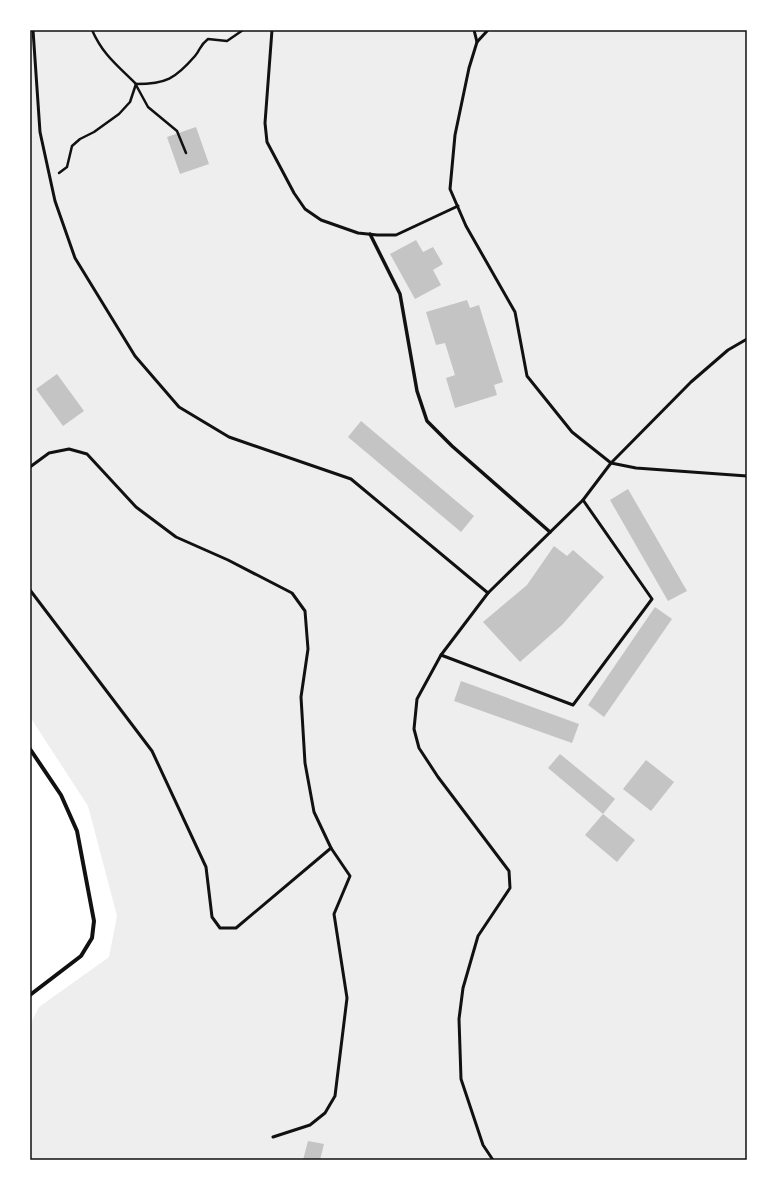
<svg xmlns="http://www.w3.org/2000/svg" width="777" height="1190" font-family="'DM Sans',sans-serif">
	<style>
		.green { fill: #eee }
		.building { fill: #c4c4c4 }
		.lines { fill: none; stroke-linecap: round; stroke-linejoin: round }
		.path { stroke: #111; stroke-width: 2.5 }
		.service { stroke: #111; stroke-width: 3 }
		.pedestrian { stroke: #111; stroke-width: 3.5 }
		.minor { stroke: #111; stroke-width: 4 }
		.neatline { fill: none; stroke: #111; stroke-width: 1.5 }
	</style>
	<rect width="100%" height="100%" fill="#fff"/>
	<!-- green -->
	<polygon class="green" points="30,30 747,30 747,1160 30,1160 30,1025 39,1007 109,957 117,916 88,806 30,717"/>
	<!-- building -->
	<g class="building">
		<polygon points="196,127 209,164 180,174 167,137"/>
		<polygon points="416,240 423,252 433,247 443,264 433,270 441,285 415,299 390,254"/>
		<polygon points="467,300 470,308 479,305 503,382 494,385 497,395 455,408 446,378 455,375 445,343 436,345 426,312"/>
		<polygon points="57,374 84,411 63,426 36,389"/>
		<polygon points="361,421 474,516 461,532 348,437"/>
		<polygon points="628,489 687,591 668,601 610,500"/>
		<polygon points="554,546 567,556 573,550 604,577 562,625 520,662 483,622 527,585"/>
		<polygon points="655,607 672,619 604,717 588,705"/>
		<polygon points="461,681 579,724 572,743 454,701"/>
		<polygon points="560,754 615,799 603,814 548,768"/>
		<polygon points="646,760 674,782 651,811 623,789"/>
		<polygon points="603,814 635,840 617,862 585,835"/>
		<polygon points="308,1141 324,1144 320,1160 303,1160"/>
	</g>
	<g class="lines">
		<!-- path -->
		<g class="path">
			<path d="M92,30c11,25 25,35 44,54 30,0 39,-5 59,-28 6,-7 4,-10 13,-17l19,2 16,-11"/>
			<polyline points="136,85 148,107 177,131 186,153"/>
			<polyline points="59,173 67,167 72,146 80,139 94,132 119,114 130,102 136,84"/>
		</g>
		<!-- service -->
		<g class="service">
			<polyline points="33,30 40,132 55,201 75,258 135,356 179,407 229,437 351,479 488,593"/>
			<polyline points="272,30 265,123 267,142 294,193 305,209 321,220 358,233 377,235 396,235 458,206"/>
			<polyline points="474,30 477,42"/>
			<polyline points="488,30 477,42 469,68 455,135 450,189 466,226 515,312 527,376 572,432 611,463 636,468 747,476"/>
			<polyline points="30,467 49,453 69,449 87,454 136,507 176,537 228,560 292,593 305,611 308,649 301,697 305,763 314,812 331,848 350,876 334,914 347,998 335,1096 325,1113 310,1125 273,1137"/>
			<polyline points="30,590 152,751 206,867 212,917 220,928 236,928 331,848"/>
			<polyline points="441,655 573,705 652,599 583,500"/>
			<polyline points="493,1160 483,1145 461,1079 459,1019 463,988 478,936 510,888 509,871 438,777 419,748 414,729 417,699 441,655 488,593 583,500 611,463 691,382 728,350 747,339"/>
		</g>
		<!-- pedestrian -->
		<polyline class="pedestrian" points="370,234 400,294 417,391 427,421 452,446 550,532"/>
		<!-- minor -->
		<polyline class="minor" points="30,749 61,795 77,831 94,921 92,938 81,956 30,995"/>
	</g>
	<!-- border -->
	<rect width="777" height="1190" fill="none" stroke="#ffffff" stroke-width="62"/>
	<rect x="31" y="31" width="715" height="1128" class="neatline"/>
</svg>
